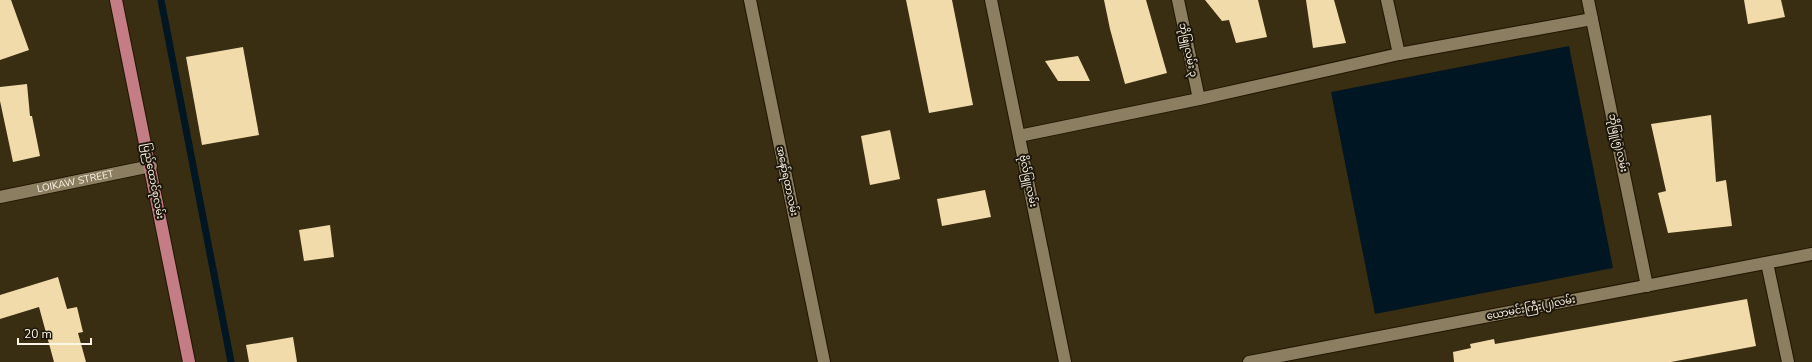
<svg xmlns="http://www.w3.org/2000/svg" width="1812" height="362" font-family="'Nunito Sans','Noto Sans Myanmar',sans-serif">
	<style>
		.water { fill: #001622 }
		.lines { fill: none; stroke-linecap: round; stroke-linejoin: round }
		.stream { stroke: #001622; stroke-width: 7 }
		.building { fill: #f1dbab }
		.street-casing { stroke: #201500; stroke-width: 14 }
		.secondary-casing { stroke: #201500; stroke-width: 14 }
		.primary-casing { stroke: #201500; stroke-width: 14 }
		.street { stroke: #8c7e61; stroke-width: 12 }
		.secondary { stroke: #8c7e61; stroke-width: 12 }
		.primary { stroke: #c47d84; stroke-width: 12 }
		.labels { text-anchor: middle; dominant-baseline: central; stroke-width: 4; stroke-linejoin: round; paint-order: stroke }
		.street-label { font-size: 10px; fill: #fcf4e4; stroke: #1c160b }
	</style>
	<rect width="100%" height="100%" fill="#392d12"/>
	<!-- water -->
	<polygon class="water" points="1569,46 1613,268 1375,314 1331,92"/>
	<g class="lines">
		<!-- stream -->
		<polyline class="stream" points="161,0 231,362"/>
	</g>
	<!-- building -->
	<g class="building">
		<polygon points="0,0 11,0 29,50 0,60"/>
		<polygon points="906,0 952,0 973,105 929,113"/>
		<polygon points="1104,0 1146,0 1167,73 1125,84 1110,29"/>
		<polygon points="1205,0 1258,0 1267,37 1236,43 1229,20 1222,21"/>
		<polygon points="1306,0 1334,0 1346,43 1313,48"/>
		<polygon points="1744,0 1781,0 1785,17 1748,24"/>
		<polygon points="243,47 259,135 202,145 186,57"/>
		<polygon points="1078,56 1090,81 1058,81 1045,61"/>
		<polygon points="27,84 30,116 32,116 40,156 13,162 0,101 0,87"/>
		<polygon points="1711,115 1716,182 1726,180 1732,226 1668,233 1658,193 1666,191 1651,124"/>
		<polygon points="890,130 900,179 870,185 861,136"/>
		<polygon points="985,190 991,217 942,226 937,199"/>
		<polygon points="330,225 334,257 304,261 299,230"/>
		<polygon points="58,277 67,309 77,307 83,332 78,333 86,362 54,362 39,307 0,319 0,295"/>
		<polygon points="1747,299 1756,346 1671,362 1454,362 1453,352 1471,348 1470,344 1494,339 1495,344"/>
		<polygon points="293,337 297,362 249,362 246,345"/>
	</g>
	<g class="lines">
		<!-- street casing -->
		<g class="street-casing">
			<g id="street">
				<polyline points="991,0 1065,362"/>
				<polyline points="1178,0 1199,99"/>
				<polyline points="1387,0 1399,54"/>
				<polyline points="1588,0 1647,286"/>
				<polyline points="1019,136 1199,99 1399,54 1592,19"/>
				<path id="s1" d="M0,197l151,-31"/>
				<polyline points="1767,263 1788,362"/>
				<polyline points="1249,362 1812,254"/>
			</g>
		</g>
		<!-- secondary casing -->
		<g class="secondary-casing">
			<polyline id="secondary" points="750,0 824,362"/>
		</g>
		<!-- primary casing -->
		<g class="primary-casing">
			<polyline id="primary" points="116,0 189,362"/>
		</g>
		<!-- street -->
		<use href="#street" class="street"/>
		<!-- secondary -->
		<use href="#secondary" class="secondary"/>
		<!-- primary -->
		<use href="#primary" class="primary"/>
	</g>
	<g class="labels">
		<!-- street labels -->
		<g class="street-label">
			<text transform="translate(1188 50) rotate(78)">ဘိုဖြူလမ်း ၃</text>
			<text transform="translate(1618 143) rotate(78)">ဘိုဖြူ(၅)လမ်း</text>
			<text transform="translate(153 181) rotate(79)">ပြည်ထောင်စုလမ်း</text>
			<text transform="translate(787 181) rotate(78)">အနော်ရထာလမ်း</text>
			<text transform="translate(1028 181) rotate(78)">ဗိုလ်ဖြူလမ်း</text>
			<text stroke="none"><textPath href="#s1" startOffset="77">LOIKAW STREET</textPath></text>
			<text transform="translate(1531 308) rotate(-11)">ယောမင်းကြီး(၂)လမ်း</text>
		</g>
	</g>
	<!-- scale -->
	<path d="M18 338v6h73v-6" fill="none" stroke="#fcf4e4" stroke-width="2"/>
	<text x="24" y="338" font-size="12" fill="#fcf4e4" stroke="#1c160b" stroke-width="3" paint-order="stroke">20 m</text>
</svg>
